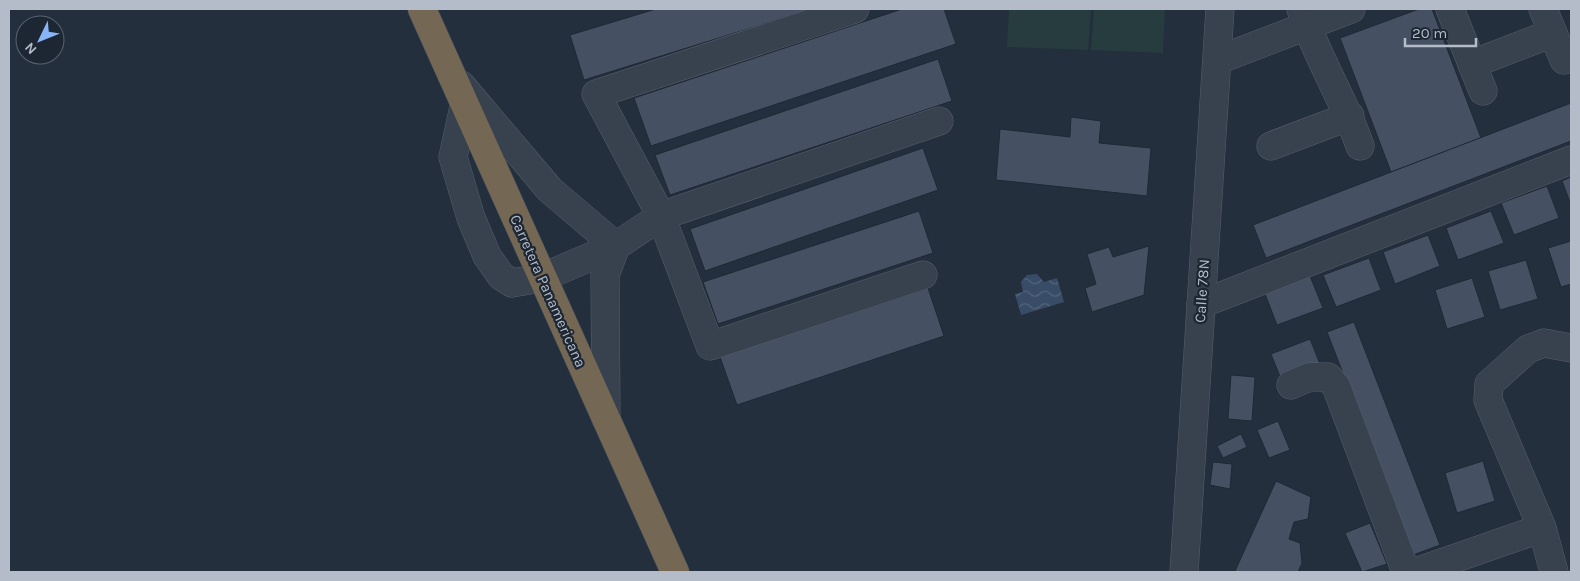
<svg xmlns="http://www.w3.org/2000/svg" width="1580" height="581" font-family="Karla,sans-serif">
	<style>
		.garden { fill: #263c3f }
		.water { fill: url(#water-waves) }
		.building { fill: #455162; stroke: #1f2835 }
		.lines { fill: none; stroke-linecap: round; stroke-linejoin: round }
		.minor-casing { stroke: #565f6c; stroke-width: 29 }
		.highway-casing { stroke: #434c59; stroke-width: 29 }
		.minor { stroke: #38414e; stroke-width: 28 }
		.highway { stroke: #746855; stroke-width: 28 }
		.labels { text-anchor: middle; dominant-baseline: central; stroke-width: 4.5; stroke-linejoin: round; paint-order: stroke }
		.street-label { font-size: 15px; fill: #b4bcc9; stroke: #1d2633 }
	</style>
	<defs>
		<pattern id="water-waves" width="16" height="10" patternUnits="userSpaceOnUse" patternTransform="scale(1.25)"><rect width="16" height="10" fill="#394c67"/><path d="M0 5q4-4 8 0t8 0" fill="none" stroke="#53647b"/></pattern>
	</defs>
	<rect width="100%" height="100%" fill="#242f3e"/>
	<!-- garden -->
	<g class="garden">
		<polygon points="1009,9 1091,9 1088,50 1007,47"/>
		<polygon points="1094,9 1165,9 1163,53 1091,50"/>
	</g>
	<!-- water -->
	<polygon class="water" points="1037,274 1044,282 1057,278 1064,302 1021,315 1015,294 1023,292 1021,282 1027,275"/>
	<!-- building -->
	<g class="building">
		<polygon points="656,9 812,9 584,80 570,35"/>
		<polygon points="902,9 944,9 956,44 651,146 634,98"/>
		<polygon points="1419,9 1432,9 1481,138 1391,172 1340,38"/>
		<polygon points="938,59 952,101 670,195 655,155"/>
		<polygon points="1571,103 1571,141 1266,258 1253,225"/>
		<polygon points="1071,117 1101,121 1099,143 1151,148 1147,196 996,180 1000,129 1070,137"/>
		<polygon points="923,148 938,190 705,271 690,229"/>
		<polygon points="1571,177 1571,205 1562,181"/>
		<polygon points="1547,186 1559,218 1514,235 1501,203"/>
		<polygon points="919,211 933,253 718,324 703,282"/>
		<polygon points="1491,211 1504,243 1458,260 1446,228"/>
		<polygon points="1428,235 1440,266 1395,284 1383,252"/>
		<polygon points="1571,241 1571,284 1561,287 1548,248"/>
		<polygon points="1149,246 1144,295 1092,312 1085,288 1096,284 1087,254 1109,247 1113,257"/>
		<polygon points="1369,258 1381,290 1336,307 1323,275"/>
		<polygon points="1526,260 1538,299 1500,310 1488,271"/>
		<polygon points="1310,276 1323,308 1277,325 1265,294"/>
		<polygon points="1472,278 1485,317 1447,329 1435,290"/>
		<polygon points="928,288 944,336 737,405 720,357"/>
		<polygon points="1354,322 1440,545 1413,555 1327,332"/>
		<polygon points="1310,339 1320,364 1281,379 1271,354"/>
		<polygon points="1231,375 1255,377 1252,421 1228,419"/>
		<polygon points="1278,421 1290,450 1269,458 1257,430"/>
		<polygon points="1241,434 1247,447 1223,458 1217,446"/>
		<polygon points="1483,461 1495,501 1457,513 1445,473"/>
		<polygon points="1213,462 1232,464 1230,489 1210,485"/>
		<polygon points="1276,481 1311,497 1308,519 1294,522 1289,539 1300,543 1302,563 1298,572 1238,572 1235,571"/>
		<polygon points="1370,523 1387,564 1362,572 1345,533"/>
	</g>
	<g class="lines">
		<!-- minor casing -->
		<g class="minor-casing">
			<g id="minor">
				<polyline points="855,9 596,94 661,216 710,346 923,275"/>
				<path d="M1301,9c15,47 43,90 59,137"/>
				<polyline points="1450,9 1483,91"/>
				<polyline points="1543,9 1564,60"/>
				<polyline points="1218,60 1351,9"/>
				<polyline points="1472,64 1553,33"/>
				<polyline points="461,85 550,190 616,246"/>
				<polyline points="465,102 453,157 471,218 487,256 501,276 512,283 541,278 616,246 661,216 939,121"/>
				<polyline points="1271,146 1350,116"/>
				<polyline points="1201,304 1571,160"/>
				<polyline points="1291,385 1310,377 1328,377 1336,386 1406,572"/>
				<polyline points="606,419 605,275 616,246"/>
				<polyline points="1184,572 1220,9"/>
				<polyline points="1416,572 1542,528"/>
				<polyline points="1554,572 1542,528 1488,400 1489,384 1528,349 1544,343 1571,348"/>
			</g>
		</g>
		<!-- highway casing -->
		<g class="highway-casing">
			<polyline id="highway" points="422,9 675,572"/>
		</g>
		<!-- minor -->
		<use href="#minor" class="minor"/>
		<!-- highway -->
		<use href="#highway" class="highway"/>
	</g>
	<g class="labels">
		<!-- street labels -->
		<g class="street-label">
			<text transform="translate(548 291) rotate(66)">Carretera Panamericana</text>
			<text transform="translate(1202 291) rotate(-86)">Calle 78N</text>
		</g>
	</g>
	<!-- border -->
	<rect width="1580" height="581" fill="none" stroke="#b4bcc9" stroke-width="20"/>
	<!-- north arrow -->
	<g transform="translate(40 40) rotate(227)"><circle r="24" fill="#1d2633" stroke="#59626f"/>
	<path d="M0-4L9 19L0 12L-9 19Z" fill="#8ab4f8"/>
	<text y="-8" font-size="14" font-weight="bold" text-anchor="middle" fill="#b4bcc9">N</text>
	</g>
	<!-- scale -->
	<path d="M1405 38v8h71v-8" fill="none" stroke="#b4bcc9" stroke-width="2.5"/>
	<text x="1412" y="38" font-size="15" fill="#b4bcc9" stroke="#1d2633" stroke-width="4" paint-order="stroke">20 m</text>
</svg>
